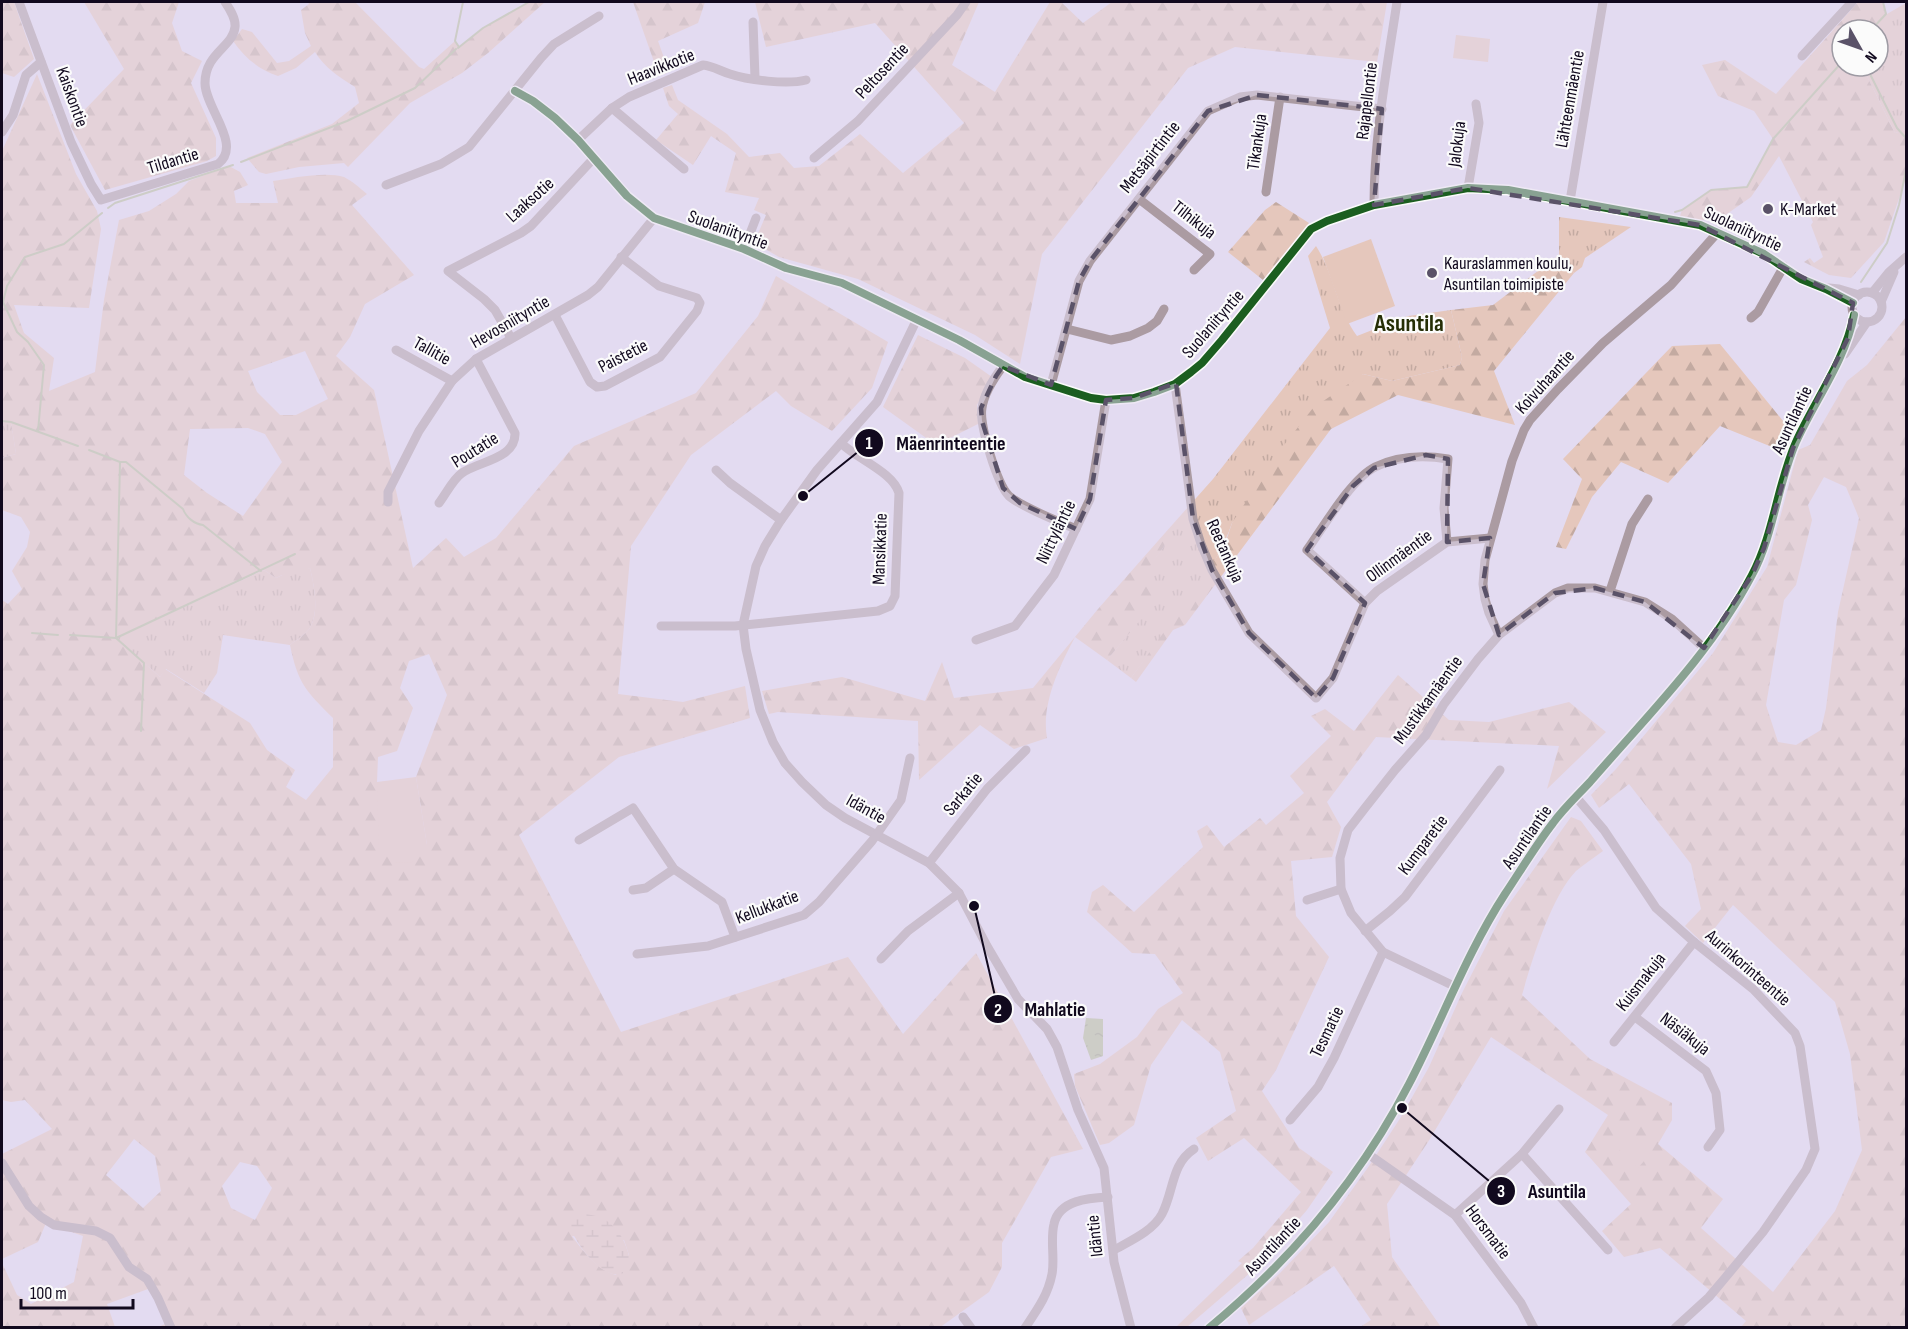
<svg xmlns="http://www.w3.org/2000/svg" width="1908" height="1329" font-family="'Sofia Sans Condensed',sans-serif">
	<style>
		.grass { fill: url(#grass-tufts) }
		.forest { fill: url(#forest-firs); fill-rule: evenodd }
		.wetland { fill: url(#wetland-marsh) }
		.park { fill: #e5c7bc }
		.water { fill: url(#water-ripples) }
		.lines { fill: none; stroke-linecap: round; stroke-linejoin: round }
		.stream { stroke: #b2bc96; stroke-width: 2 }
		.minor { stroke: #ab9ba2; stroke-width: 9 }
		.cycleway-casing { stroke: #fbfbfb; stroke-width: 11 }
		.cycleway { stroke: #1b5e20; stroke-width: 8 }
		.marked { fill: none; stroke: #5a5268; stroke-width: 4.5; stroke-dasharray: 12 8; stroke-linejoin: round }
		.poi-dot { fill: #5a5268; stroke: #fbfbfb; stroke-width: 2 }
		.labels { text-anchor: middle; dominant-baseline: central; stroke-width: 4.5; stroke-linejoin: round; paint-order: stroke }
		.street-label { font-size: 18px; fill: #11091e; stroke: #fbfbfb }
		.poi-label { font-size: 18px; fill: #11091e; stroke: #fbfbfb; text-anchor: start }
		.district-label { font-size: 24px; font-weight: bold; fill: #252e06; stroke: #fbfbfb }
		.leader { fill: none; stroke: #11091e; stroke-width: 2 }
		.callout-dot { fill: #11091e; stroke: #fbfbfb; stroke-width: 2 }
		.mark-label { font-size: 18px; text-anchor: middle; font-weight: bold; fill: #fff }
		.callout-label { font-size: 20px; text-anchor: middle; font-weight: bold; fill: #11091e; stroke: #fbfbfb; stroke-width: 4.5; stroke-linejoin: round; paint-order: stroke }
	</style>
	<defs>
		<pattern id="grass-tufts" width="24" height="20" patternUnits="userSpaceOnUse" patternTransform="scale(1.5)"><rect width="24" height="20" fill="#e5c7bc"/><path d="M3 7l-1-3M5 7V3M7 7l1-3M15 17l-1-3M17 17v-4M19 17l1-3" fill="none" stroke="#c3aaa1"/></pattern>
		<pattern id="forest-firs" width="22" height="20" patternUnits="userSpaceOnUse" patternTransform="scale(1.5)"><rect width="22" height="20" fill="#e5c7bc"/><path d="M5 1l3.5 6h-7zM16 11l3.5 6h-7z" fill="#c3aaa1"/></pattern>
		<pattern id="wetland-marsh" width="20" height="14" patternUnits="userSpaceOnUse" patternTransform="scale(1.5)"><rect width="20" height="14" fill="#e5c7bc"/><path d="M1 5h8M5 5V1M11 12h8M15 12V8" fill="none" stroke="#c3aaa1"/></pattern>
		<pattern id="water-ripples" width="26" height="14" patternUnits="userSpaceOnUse" patternTransform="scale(1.5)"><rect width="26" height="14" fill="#b2bc96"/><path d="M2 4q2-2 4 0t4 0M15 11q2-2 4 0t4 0" fill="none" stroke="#98a081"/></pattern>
	</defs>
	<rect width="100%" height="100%" fill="#e3dbf1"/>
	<!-- grass -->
	<g class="grass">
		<polygon points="1906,3 1906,130 1895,133 1862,66 1878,66 1878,30 1871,30 1887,14"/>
		<polygon points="1559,217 1631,227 1585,258 1582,267 1574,273 1559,255"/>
		<path d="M1316,246c18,28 21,63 41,90l51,-20 43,-6 11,47 -2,8 -68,16 -29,-7 -131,149c-17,51 -68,110 -101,155l-24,-18 53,-65 -16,-22 21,-28v-12l48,-54 117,-151 -22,-72z"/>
		<polygon points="2,421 11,422 16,454 2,458"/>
		<path d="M310,568c4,17 9,41 1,58 -3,7 -15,14 -21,19l-67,-10 -6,38 -13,20 -38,-24 -6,8 -44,-39 148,-68 12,8 13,-6z"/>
	</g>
	<!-- forest -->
	<g class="forest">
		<polygon points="2,2 14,2 34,59 14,77 2,73"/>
		<polygon points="84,2 179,2 172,23 182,51 202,61 191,83 216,138 216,156 207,161 105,190 70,125 124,69"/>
		<path d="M308,2h47l64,65 5,2 31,-28 4,6 24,-19 46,-26h16l-57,51 -26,20 -52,30 -62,64 -4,-4 -45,4 -33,7 -7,-2 -12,-14 85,-34 27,-21 -4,-16c-16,-10 -30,-19 -40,-35l-19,16 -18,8c-20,-7 -33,-18 -45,-35l9,-12 10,3 25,31 12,-2 22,-15 -6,-13 -4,-23 8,-6z"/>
		<polygon points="633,2 705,2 698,23 658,41 669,72 659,76"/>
		<polygon points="755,2 979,2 952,65 995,92 1050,2 1061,2 1083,23 1112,2 1387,2 1377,62 1235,47 1188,68 1042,254 1020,364 975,335 858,279 779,257 758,245 757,236 766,215 754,210 759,198 725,192 736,153 711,136 693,165 656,140 678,114 669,106 663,88 672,85 678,100 727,134 749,157 780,153 794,168 819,166 860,134 903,173 964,123 875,23 766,47"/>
		<polygon points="1858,2 1882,2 1887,14 1871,30 1842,30 1842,66 1862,66 1895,133 1906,130 1906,178 1884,242 1851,278 1829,275 1804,262 1810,258 1814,263 1823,257 1811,225 1813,222 1779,156 1751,197 1724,216 1710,208 1703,221 1680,216 1682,210 1711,190 1747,187 1773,139 1754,111 1718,96 1702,65 1725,60 1776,94"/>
		<path d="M37,74l39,100 21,37 4,18 -12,79 -75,-3 10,28 30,25 -5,33 46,-19 9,-72 15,-80 30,-9 27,-17 13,-13 40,-15 11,6 8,13 -14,6 2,12h42l-5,-22c19,-3 53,-10 71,-4 8,4 16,11 23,17l-15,11 62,70 -49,29 -15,33 -14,19 38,34 39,178 33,-30 18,19 32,-19 78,-92 122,-53 62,-77 18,-40 112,66 -16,46 -40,43 -41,-25 -15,-15 -85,64 -60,91 -13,148 65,8 62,-16 5,32 -131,39 -100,78 102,197 227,-75 55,77 73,-81 107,196 -32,8 -49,86v24l-13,25 -50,36h-783l9,-4 -9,-24 -8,-11 -41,15 8,23 -113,1v-65l15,32 14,9 43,-22 9,-46 -37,-13 -8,19 -36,17v-105l50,-25 -27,-29 -14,2 -9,-2v-500l6,4 14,-15 -10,-18 15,-24 3,-15 -9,-15 -19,-7v-52l14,-4 -5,-32 -9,-1v-270zM305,351l23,48 -32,16h-16l-23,-23 -9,-21zM248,428l17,6 17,28 -39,54 -36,-23 -23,-18 6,-46zM310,568c4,17 9,42 1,58 -3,7 -15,14 -21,19 8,39 16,46 43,73v49l-27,33 -20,-13 9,-17 -28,-20 -17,-27 -85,-54 -5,8 -44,-39 148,-68 12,8c13,-7 21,-3 34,-10zM429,654l18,41 -31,82 11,68 -50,-63 1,-25 19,-6 16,-43 -13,-20 9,-27zM134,1139l21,17 6,35 -18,17 -37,-33zM240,1162l17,4 15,22 -17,32 -24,-12 -9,-22zM572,1236l52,4 5,15 -13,20c-19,-5 -33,-24 -44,-39z"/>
		<polygon points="1276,202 1309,223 1263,280 1228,252 1265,210"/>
		<polygon points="1559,255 1574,273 1494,371 1515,425 1398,395 1331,429 1185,625 1173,630 1136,682 1131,678 1207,572 1225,544 1232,523 1277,454 1313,408 1363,374 1392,381 1460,365 1462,357 1451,310 1493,305"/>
		<path d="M1906,317v1010h-165l5,-6 -86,-73 -36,9 -22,-26 29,-27 -46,-52 23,-37 -117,-78 -63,105 -41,62 5,53 49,70h-81l11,-7 -37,-54 -85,59 -8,-17 39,-35 49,-51 40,-56 32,-49 28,-50 33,-74 42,-82 67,-94 10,4 22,30c-9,7 -19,13 -27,20 -25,26 -44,89 -54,124l68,64 82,44v17l-14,24 65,55 -22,29 72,64 62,-81 27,-61 -12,-96 -15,-52 -102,-97 -30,38 -18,-17 16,-17 -10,-45 -62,-80 -30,24 -8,-13 25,-26 97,-116 54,-86 31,-117 12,-5 37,-64 20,-16zM1824,477l22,10 13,31 -21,94 -12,96 -5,22 -25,15 -18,-3 -12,-37 18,-105 12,-15 16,-65 -4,-15z"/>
		<polygon points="918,335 965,358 992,377 977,405 978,424 936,445 883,407"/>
		<polygon points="1720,344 1788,427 1777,449 1720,426 1668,483 1621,462 1592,497 1566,549 1556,547 1582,479 1563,459 1672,346"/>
		<path d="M1165,533v12l-20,28 16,22 -54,65 -32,-23c-16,30 -34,68 -28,101l-33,11 -34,-24 -61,55 -1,-59 -140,-9 -9,2 -7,-23 80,-14 83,24 17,-39 12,36 79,-10 65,-79z"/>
		<polygon points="1398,675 1449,720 1489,722 1569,702 1606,732 1547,789 1559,746 1376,737 1327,802 1341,827 1332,857 1291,861 1296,916 1329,957 1276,1070 1262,1091 1299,1148 1333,1172 1307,1210 1272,1250 1251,1272 1187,1327 1176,1327 1242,1263 1238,1261 1253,1248 1301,1192 1244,1138 1208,1161 1196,1138 1236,1111 1220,1052 1182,1020 1151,1065 1134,1125 1109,1143 1100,1145 1075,1086 1074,1074 1100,1064 1137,1037 1158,1009 1183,993 1155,954 1132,953 1087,912 1092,892 1103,885 1134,912 1203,847 1197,831 1207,825 1224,847 1260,818 1266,825 1304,793 1290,776 1331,736 1311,716 1325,709 1354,731"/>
	</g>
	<!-- wetland -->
	<path class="wetland" d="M581,1214c29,0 44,20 49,47l-8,13c-20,6 -49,-32 -52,-50l4,-6z"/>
	<!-- park -->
	<g class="park">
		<polygon points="1456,35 1490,39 1488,62 1453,58"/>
		<polygon points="1371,239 1395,306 1347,324 1323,257"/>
		<polygon points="416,777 427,845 412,862 395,863 379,850 377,782"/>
		<polygon points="1630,1129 1650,1154 1638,1168 1614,1145"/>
	</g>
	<!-- water -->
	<polygon class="water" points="1086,1018 1103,1019 1103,1056 1091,1060 1083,1038"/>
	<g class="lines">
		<!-- stream -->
		<g class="stream">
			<polyline points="1871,30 1886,14 1883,2"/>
			<polyline points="459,47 455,41 463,2"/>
			<polyline points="458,48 483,28 529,2"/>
			<polyline points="1866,66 1897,128 1906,138"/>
			<polyline points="241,162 347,121 415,88 456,49"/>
			<polyline points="108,208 115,203 233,165"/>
			<polyline points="1675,212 1682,210 1711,190 1747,187 1773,139 1842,62"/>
			<polyline points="1861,282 1887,243 1899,205 1906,170"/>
			<polyline points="2,421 11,422 78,446"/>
			<polyline points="38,431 44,365 28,342 17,332 3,302 7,286 25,257 64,244 102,213"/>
			<path d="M89,450l31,12h6l57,47c3,8 11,15 20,16l58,46"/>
			<polyline points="120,462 116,638 144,663 141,731"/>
			<polyline points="32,633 58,635"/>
			<polyline points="70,635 116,638 295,554"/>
		</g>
		<!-- minor -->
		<g class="minor">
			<path d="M19,2l52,140 20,42 10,16 117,-36c25,-19 -13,-56 -13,-81 0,-30 28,-36 30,-56 1,-9 -6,-19 -10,-25"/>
			<polyline points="753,22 755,78"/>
			<polyline points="1802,56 1852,2"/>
			<polyline points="515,91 533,101 555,118 578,140 627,196 654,218 744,249 786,268 842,283 959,340 1025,377 1091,398 1106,400 1134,398 1154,392 1175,384 1191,372 1202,363 1222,340 1311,229 1327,221 1374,205 1468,188 1508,190 1700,225 1764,254 1801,279 1826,289 1853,303"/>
			<polyline points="612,108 684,169"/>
			<polyline points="2,132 13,115 26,75 41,62"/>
			<path d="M578,140l34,-32 17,-11 74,-32c10,1 17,6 27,9 18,6 57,11 76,6"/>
			<polyline points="814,158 858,121 957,15 966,2"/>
			<polyline points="386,185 441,164 469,147 541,58 554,44 599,16"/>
			<polyline points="1468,188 1479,123 1476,104"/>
			<polyline points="1266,192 1280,97"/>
			<polyline points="1139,199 1210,254 1194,270"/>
			<polyline points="1570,201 1603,2"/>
			<path d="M1374,205c0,-68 13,-137 23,-203"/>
			<polyline points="744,249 756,218"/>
			<polyline points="1829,288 1839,289 1859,295"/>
			<circle cx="1867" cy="307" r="15"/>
			<polyline points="1872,293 1889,272 1906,257"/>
			<polyline points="1881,302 1894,272"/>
			<polyline points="555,315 590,382 597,387 605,386 660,357 697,311 700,303 697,298 659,286 621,257"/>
			<polyline points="1751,318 1758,312 1784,266"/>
			<polyline points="917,319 877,402 817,470 781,520 765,546 756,566 743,625 746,649 760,710 773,742 785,763 802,782 826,805 845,818 929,863 959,893 987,946 1018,999 1047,1029 1057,1047 1078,1110 1104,1168 1114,1262 1131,1328"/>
			<polyline points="1067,329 1111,340 1130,336 1148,328 1157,321 1164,309"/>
			<polyline points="511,338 495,310 484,299 448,271 521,233 531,226 594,158"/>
			<polyline points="396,350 452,381"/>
			<polyline points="1845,354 1867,322"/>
			<path d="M1003,366c-9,12 -19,27 -21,42 -3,16 15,76 27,88 14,12 49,25 67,33"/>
			<polyline points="1175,384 1193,519 1201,544 1212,570 1249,633 1316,698 1333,678 1365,603 1377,591 1447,542 1490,538"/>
			<polyline points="1051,385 1079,281 1090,261 1208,111 1240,97 1257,95 1382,109"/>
			<polyline points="716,470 730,483 781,520"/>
			<polyline points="388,502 388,492 419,431 452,381 476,359 588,295 598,287 654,218"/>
			<path d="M439,503c7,-9 14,-24 23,-30 17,-12 54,-14 53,-40l-39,-74"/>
			<polyline points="1610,591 1632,524 1648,499"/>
			<path d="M1365,603l-58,-53c16,-22 44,-71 68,-83 23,-11 49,-12 73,-8l-4,49 3,34"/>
			<path d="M661,626h74l143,-15 12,-5 5,-10 4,-103c-6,-21 -42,-34 -58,-50"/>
			<polyline points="1499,635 1489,613 1485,599 1483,584 1485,560 1512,461 1524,430 1530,420 1558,389 1603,343 1671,285 1718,232"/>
			<polyline points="976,640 1015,626 1054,575 1090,499 1106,400"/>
			<polyline points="1576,797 1604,830 1656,908 1694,942 1753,989 1795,1033 1800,1046 1815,1149 1806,1170 1763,1232 1725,1278 1709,1297 1675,1328"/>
			<polyline points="579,840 633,808 674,869 722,902 735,937"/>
			<polyline points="929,863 987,789 1026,750"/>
			<polyline points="633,890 646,888 674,869"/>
			<polyline points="1307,900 1341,889"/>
			<polyline points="1365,931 1390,911 1405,897 1500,770"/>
			<polyline points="637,954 708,946 804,915 819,902 872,841 901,800 910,758"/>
			<polyline points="881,959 908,931 959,893"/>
			<polyline points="1454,986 1383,952 1351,913 1341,889 1340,858 1348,830 1365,808 1395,770 1426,735 1444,704 1478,659 1499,635 1555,593 1568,588 1595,588 1645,602 1672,619 1704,648"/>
			<polyline points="1635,1017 1706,1071 1716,1093 1720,1130 1708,1147"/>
			<polyline points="1614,1042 1694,942"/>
			<polyline points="1290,1120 1318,1087 1334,1058 1383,952"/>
			<polyline points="1368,1154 1455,1215 1521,1303 1534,1328"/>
			<polyline points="1522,1154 1608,1250"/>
			<polyline points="2,1163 29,1206 41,1217 54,1225 96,1231 110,1238 129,1267 147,1279 158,1298 171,1328"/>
			<polyline points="1455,1215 1522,1154 1559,1109"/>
			<path d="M1114,1250c16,-9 39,-19 48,-36 12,-23 9,-50 32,-65"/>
			<polyline points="963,1317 971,1328"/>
			<path d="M1025,1328c12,-18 23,-33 27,-54 3,-16 -2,-34 2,-50 5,-24 35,-26 54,-27"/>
			<path d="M1209,1328c82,-68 151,-149 200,-244 33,-63 57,-130 96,-190 16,-24 31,-49 48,-71 11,-15 25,-28 37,-41 57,-66 121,-129 162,-207 22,-41 25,-90 44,-133 19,-42 49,-81 58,-127"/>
		</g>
		<!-- cycleway casing -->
		<g class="cycleway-casing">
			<g id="cycleway">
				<polyline points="515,91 533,101 555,118 578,140 627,196 654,218 744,249 786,268 842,283 959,340 1025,377 1091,398 1106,400 1134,398 1154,392 1175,384 1191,372 1202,363 1222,340 1311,229 1327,221 1374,205 1468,188 1508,190 1700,225 1764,254 1801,279 1826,289 1853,303"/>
				<path d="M1209,1328c82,-68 151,-149 200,-244 33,-63 57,-130 96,-190 16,-24 31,-49 48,-71 11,-15 25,-28 37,-41 57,-66 121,-129 162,-207 22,-41 25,-90 44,-133 19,-42 49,-81 58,-127"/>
			</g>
		</g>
		<!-- cycleway -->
		<use href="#cycleway" class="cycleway"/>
	</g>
	<!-- marked area -->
	<path d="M0 0H1908V1329H0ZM1257,95l125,14 -8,96 94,-17 232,37 153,78 -5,35 -55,110 -29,100 -12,27 -48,73 -59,-46 -50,-14 -40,5 -56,42 -16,-51 7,-46 -43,4 1,-83 -22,-4 -52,13 -21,18 -46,64 58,53 -32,75 -17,20 -67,-65 -37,-63 -19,-51 -17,-136 -42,15 -28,2 -16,99 -14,30 -56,-26 -17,-15 -21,-67 -1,-13 15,-32 7,-10 48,19 28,-104 11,-20 118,-150z" fill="#e3dbf1" fill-opacity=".55" fill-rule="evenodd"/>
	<path class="marked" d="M1257,95l125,14 -8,96 94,-17 232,37 153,78 -5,35 -55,110 -29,100 -12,27 -48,73 -59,-46 -50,-14 -40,5 -56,42 -16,-51 7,-46 -43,4 1,-83 -22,-4 -52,13 -21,18 -46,64 58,53 -32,75 -17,20 -67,-65 -37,-63 -19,-51 -17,-136 -42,15 -28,2 -16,99 -14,30 -56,-26 -17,-15 -21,-67 -1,-13 15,-32 7,-10 48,19 28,-104 11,-20 118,-150z"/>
	<!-- markers -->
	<g class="poi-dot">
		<circle cx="1768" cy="209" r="6"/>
		<circle cx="1432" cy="273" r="6"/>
	</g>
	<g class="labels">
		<!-- street labels -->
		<g class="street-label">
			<text transform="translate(661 67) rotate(-22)">Haavikkotie</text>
			<text transform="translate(882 71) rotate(-47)">Peltosentie</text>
			<text transform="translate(72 97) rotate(70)">Kaiskontie</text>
			<text transform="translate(1570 99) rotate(-80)">Lähteenmäentie</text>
			<text transform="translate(1367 101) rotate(-83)">Rajapellontie</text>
			<text transform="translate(1257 142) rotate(-82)">Tikankuja</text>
			<text transform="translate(1457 144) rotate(-83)">Jalokuja</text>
			<text transform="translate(1150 157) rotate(-52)">Metsäpirtintie</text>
			<text transform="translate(173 161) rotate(-17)">Tildantie</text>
			<text transform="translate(530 200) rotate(-42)">Laaksotie</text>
			<text transform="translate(1194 220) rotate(38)">Tilhikuja</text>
			<text transform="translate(1743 229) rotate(25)">Suolaniityntie</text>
			<text transform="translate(728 230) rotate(20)">Suolaniityntie</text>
			<text transform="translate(510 322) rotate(-30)">Hevosniityntie</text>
			<text transform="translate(1213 324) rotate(-49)">Suolaniityntie</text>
			<text transform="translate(432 351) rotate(29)">Tallitie</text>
			<text transform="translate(623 356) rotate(-27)">Paistetie</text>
			<text transform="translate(1545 382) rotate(-48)">Koivuhaantie</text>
			<text transform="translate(1792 420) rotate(-65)">Asuntilantie</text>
			<text transform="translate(475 450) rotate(-32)">Poutatie</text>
			<text transform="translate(1056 532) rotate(-64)">Niittyläntie</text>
			<text transform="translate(880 549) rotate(-88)">Mansikkatie</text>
			<text transform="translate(1225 551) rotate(66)">Reetankuja</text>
			<text transform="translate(1399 556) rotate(-36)">Ollinmäentie</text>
			<text transform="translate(1428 700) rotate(-54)">Mustikkamäentie</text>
			<text transform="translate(963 794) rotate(-50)">Sarkatie</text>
			<text transform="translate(866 809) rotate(29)">Idäntie</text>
			<text transform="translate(1527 837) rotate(-55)">Asuntilantie</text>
			<text transform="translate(1423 845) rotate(-53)">Kumparetie</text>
			<text transform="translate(767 907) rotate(-21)">Kellukkatie</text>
			<text transform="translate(1748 968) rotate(41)">Aurinkorinteentie</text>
			<text transform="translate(1641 982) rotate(-52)">Kuismakuja</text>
			<text transform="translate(1327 1032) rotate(-64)">Tesmatie</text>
			<text transform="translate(1685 1034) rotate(38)">Näsiäkuja</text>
			<text transform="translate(1488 1232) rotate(53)">Horsmatie</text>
			<text transform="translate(1095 1236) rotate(-96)">Idäntie</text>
			<text transform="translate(1273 1246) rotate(-47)">Asuntilantie</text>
		</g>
		<!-- poi labels -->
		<g class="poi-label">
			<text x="1780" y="209">K-Market</text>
			<text x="1444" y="263">Kauraslammen koulu,<tspan x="1444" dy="21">Asuntilan toimipiste</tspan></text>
		</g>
		<!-- district labels -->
		<g class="district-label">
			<text x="1409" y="323">Asuntila</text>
		</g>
	</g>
	<!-- callouts -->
	<path class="leader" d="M803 496L869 443M974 906L998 1009M1402 1108L1501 1191"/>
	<g class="callout-dot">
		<circle cx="803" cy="496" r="6"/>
		<circle cx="974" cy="906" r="6"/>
		<circle cx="1402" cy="1108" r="6"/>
		<circle cx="869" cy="443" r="15"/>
		<circle cx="998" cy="1009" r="15"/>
		<circle cx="1501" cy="1191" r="15"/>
	</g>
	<g class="mark-label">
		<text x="869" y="449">1</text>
		<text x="998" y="1016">2</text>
		<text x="1501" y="1197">3</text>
	</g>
	<g class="callout-label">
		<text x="951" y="450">Mäenrinteentie</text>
		<text x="1055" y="1016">Mahlatie</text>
		<text x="1557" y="1198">Asuntila</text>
	</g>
	<!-- border -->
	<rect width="1908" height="1329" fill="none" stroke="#11091e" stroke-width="6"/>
	<!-- north arrow -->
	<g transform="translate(1860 48) rotate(130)"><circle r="28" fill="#fbfbfb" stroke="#9d9aa3" stroke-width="1.5"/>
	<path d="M0-4.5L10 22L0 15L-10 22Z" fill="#5a5268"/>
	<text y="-9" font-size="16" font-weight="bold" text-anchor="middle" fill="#11091e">N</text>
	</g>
	<!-- scale -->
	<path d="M21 1299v9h112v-9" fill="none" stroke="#11091e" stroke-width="3"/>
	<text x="30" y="1299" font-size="18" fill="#11091e" stroke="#fbfbfb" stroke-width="4.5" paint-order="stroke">100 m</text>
</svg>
